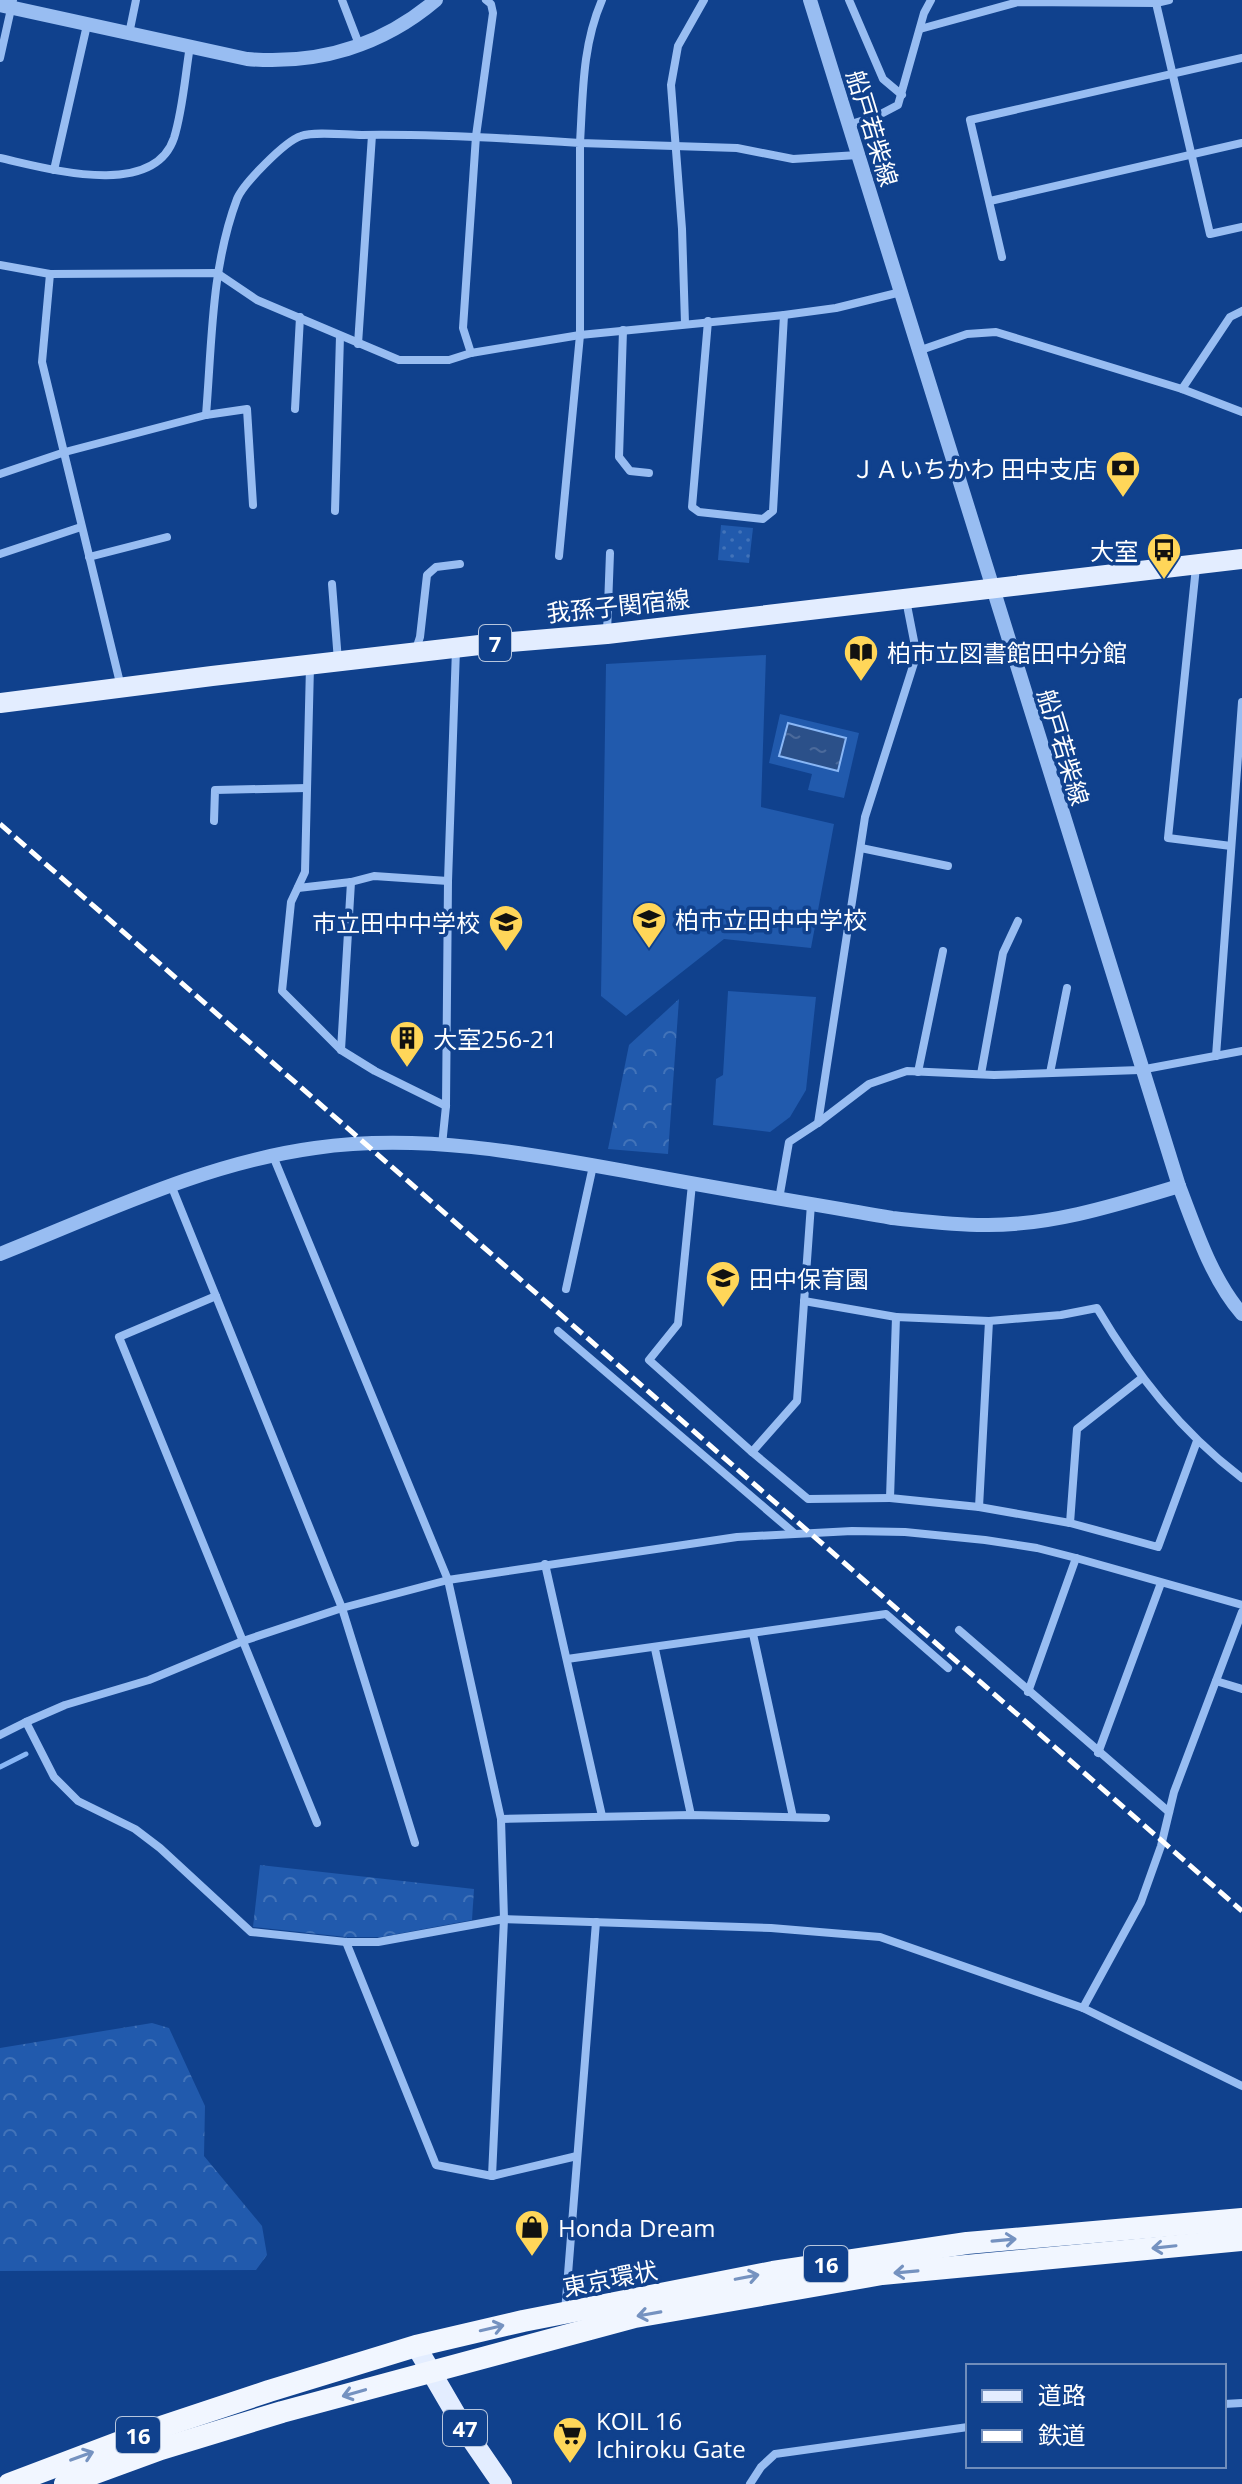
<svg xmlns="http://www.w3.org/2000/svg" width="1242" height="2484" font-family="'Open Sans','Noto Sans JP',sans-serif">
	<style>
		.green { fill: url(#green-dots) }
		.forest { fill: url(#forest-crowns) }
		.pitch { fill: #215aad }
		.water { fill: url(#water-ripples); stroke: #89b7f6; stroke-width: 2 }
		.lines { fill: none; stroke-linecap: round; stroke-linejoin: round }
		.stream { stroke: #89b7f6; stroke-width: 5 }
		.minor { stroke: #98bdf2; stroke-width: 8 }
		.tertiary { stroke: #98bdf2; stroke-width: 14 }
		.primary { stroke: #e3edff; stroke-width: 20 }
		.trunk { stroke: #f1f6ff; stroke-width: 22 }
		.rail { stroke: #fff; stroke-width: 5; stroke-dasharray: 14 6; stroke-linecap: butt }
		.oneway { stroke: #7592c0 }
		.labels { text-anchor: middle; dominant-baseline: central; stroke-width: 7; stroke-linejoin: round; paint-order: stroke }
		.shield { fill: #10418d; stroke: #b7c6dd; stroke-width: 2 }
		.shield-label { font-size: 22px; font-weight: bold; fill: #fff }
		.street-label { font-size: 24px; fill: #fff; stroke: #10418d }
		.poi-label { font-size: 24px; fill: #fff; stroke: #10418d; text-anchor: start }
	</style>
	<defs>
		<pattern id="green-dots" width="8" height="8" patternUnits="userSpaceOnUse" patternTransform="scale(2)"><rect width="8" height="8" fill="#215aad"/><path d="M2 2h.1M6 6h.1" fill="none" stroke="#4273b9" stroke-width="1.8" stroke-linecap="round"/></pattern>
		<pattern id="forest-crowns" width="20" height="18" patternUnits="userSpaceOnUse" patternTransform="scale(2)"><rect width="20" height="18" fill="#215aad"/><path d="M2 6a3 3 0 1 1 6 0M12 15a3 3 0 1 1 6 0" fill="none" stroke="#4273b9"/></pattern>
		<pattern id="water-ripples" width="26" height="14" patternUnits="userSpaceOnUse" patternTransform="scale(2)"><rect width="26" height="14" fill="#2b5089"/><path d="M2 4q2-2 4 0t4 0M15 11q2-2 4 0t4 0" fill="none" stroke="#4b6a9b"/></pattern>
	</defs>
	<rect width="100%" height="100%" fill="#10418d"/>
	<!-- green -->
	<polygon class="green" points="721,525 753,528 749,563 718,560"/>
	<!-- forest -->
	<g class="forest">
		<polygon points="679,999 668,1154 608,1149 629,1045"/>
		<polygon points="260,1865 474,1889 472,1920 381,1937 346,1937 253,1927"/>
		<polygon points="152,2023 169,2028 205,2106 204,2156 262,2226 267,2255 256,2270 0,2271 0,2048"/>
	</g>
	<!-- pitch -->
	<g class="pitch">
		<polygon points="766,655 761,807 834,824 811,948 724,939 626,1016 601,996 606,664"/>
		<polygon points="780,714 859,733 844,798 808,790 812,774 769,763"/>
		<polygon points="728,991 816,997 806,1090 790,1117 770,1132 713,1125 716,1079 723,1075"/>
	</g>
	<!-- water -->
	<polygon class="water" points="788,723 846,738 838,771 779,756"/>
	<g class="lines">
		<!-- stream -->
		<polyline class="stream" points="0,1767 26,1754"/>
		<!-- minor -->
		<g class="minor">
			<polyline points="342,0 360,47"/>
			<path d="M602,0c-20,46 -19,94 -22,143l157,5 56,11 65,-4"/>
			<polyline points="849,0 883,79 902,95"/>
			<polyline points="1156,3 1210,234 1242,227"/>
			<polyline points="920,29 1018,2 1156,3 1169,0"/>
			<polyline points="129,34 136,0"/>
			<polyline points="0,58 13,0"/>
			<polyline points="848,125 877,116 898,105 924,13 931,0"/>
			<path d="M0,158c46,10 153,42 174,-20 9,-29 11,-62 16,-92"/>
			<polyline points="54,170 87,25"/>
			<polyline points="990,201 1242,143"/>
			<polyline points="1002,257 970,120 1242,58"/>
			<polyline points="0,265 50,274 217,273 257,300 399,360 449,360 471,353 580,335 784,315 836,308 901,292"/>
			<polyline points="50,274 42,362 121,687"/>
			<polyline points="708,321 692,507 699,512 763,519 773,511 784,315"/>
			<polyline points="685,323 682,229 671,85 678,46 704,0"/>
			<polyline points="623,330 619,457 630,471 649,473"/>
			<polyline points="358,344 372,135"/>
			<polyline points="918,351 967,334 996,332 1182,389 1242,412"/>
			<polyline points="471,353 463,328 476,136 493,13 491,4 486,0"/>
			<polyline points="1182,389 1230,317 1242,311"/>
			<polyline points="295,409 300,317"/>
			<polyline points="206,415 247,409 253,505"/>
			<path d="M0,474l65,-22 141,-37c6,-72 5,-147 31,-216 6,-15 48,-58 64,-63 14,-5 45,-1 61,-1 73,-1 145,3 218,8v192l-21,221"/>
			<polyline points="335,511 340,336"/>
			<polyline points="0,554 81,527"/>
			<polyline points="89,557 167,537"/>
			<polyline points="1196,567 1168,838 1231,846"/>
			<polyline points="332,584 338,661"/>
			<polyline points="607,633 610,553"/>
			<polyline points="415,652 420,637 427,575 436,567 460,564"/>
			<polyline points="310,666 305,872 291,902 282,991 341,1050 375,1071 446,1106"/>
			<polyline points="214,821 215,790 307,788"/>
			<polyline points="861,848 948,866"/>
			<polyline points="298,888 351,882 374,876 448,881"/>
			<polyline points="341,1050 351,882"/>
			<polyline points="1216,1056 1242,702"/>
			<polyline points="918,1072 943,951"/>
			<polyline points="1050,1073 1067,988"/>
			<polyline points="981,1074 1003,953 1018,921"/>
			<polyline points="818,1123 865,817 914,663 915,646 906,600"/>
			<polyline points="442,1145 446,1106 448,881 456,649"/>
			<polyline points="273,1156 448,1580 501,1819 504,1919 492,2176"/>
			<polyline points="692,1184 678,1324 649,1360 752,1452"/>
			<polyline points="171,1185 342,1608 415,1843"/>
			<polyline points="779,1199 789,1142 818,1123 869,1084 907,1071 994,1075 1140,1070 1242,1051"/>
			<polyline points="811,1204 797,1401 752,1452 808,1499 890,1498"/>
			<polyline points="566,1289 593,1166"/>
			<polyline points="216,1296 119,1337 317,1823"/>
			<polyline points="804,1301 896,1317"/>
			<polyline points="558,1331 794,1533"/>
			<path d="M1197,1441l-39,106 -88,-24 -91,-16 -89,-9 6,-181 93,4 72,-6 36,-7c39,66 84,124 145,170"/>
			<polyline points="979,1507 989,1321"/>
			<polyline points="1070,1523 1077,1429 1142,1378"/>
			<polyline points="545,1564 602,1816"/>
			<polyline points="959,1630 1169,1812"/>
			<polyline points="753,1634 793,1817"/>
			<polyline points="655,1649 691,1815"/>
			<polyline points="567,1659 886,1614 948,1668"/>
			<polyline points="1216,1681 1242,1689"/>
			<polyline points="1028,1692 1076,1558"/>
			<polyline points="26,1722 65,1705 149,1680 243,1641 342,1608 448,1580 737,1537 852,1531 905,1532 985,1540 1037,1548 1076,1558 1242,1605"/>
			<polyline points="0,1735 26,1722 54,1777 78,1801 135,1829 160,1848 251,1932 346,1942 378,1942 504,1919 771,1928 880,1937 1083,2008 1242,2086"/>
			<polyline points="1098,1753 1161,1583"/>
			<polyline points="501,1819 691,1815 826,1818"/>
			<polyline points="346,1942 436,2165 492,2176 577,2156"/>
			<polyline points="1083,2008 1141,1902 1161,1846 1174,1792 1242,1612"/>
			<polyline points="565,2312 596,1922"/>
			<polyline points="1224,2404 1242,2403"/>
			<polyline points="750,2484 761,2467 775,2454 968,2427"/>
		</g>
		<!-- tertiary -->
		<g class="tertiary">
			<path d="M810,0l369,1186c17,44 32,92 63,128"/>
			<path d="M0,5l247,54c70,6 135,-13 189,-59"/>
			<path d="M0,1254c103,-41 205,-91 315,-106 113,-16 227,8 337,28 80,15 160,28 240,42 30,3 61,7 92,7 66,1 132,-20 195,-39"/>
		</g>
		<!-- primary -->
		<g class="primary">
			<polyline points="0,703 212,676 488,644 607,634 1242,559"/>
			<polyline points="416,2346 465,2430 502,2484"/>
		</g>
		<!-- trunk -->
		<g class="trunk">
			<polyline points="9,2484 149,2431 269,2391 416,2346 523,2321 773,2272 967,2243 1242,2219"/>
			<polyline points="65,2484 161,2449 282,2412 635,2317 882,2274 1242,2240"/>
		</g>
		<!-- rail -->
		<polyline class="rail" points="0,824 1242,1911"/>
	</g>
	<!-- one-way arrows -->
	<defs><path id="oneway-shaft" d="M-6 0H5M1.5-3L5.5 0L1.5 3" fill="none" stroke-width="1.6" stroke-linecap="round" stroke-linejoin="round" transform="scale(2)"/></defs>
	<g class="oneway">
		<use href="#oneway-shaft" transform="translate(1004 2240) rotate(-5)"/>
		<use href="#oneway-shaft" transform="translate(1164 2247) rotate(174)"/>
		<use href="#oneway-shaft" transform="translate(906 2272) rotate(175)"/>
		<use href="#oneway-shaft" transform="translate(747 2277) rotate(-11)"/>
		<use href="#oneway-shaft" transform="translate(649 2314) rotate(170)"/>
		<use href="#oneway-shaft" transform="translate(492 2328) rotate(-13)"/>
		<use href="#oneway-shaft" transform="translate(354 2393) rotate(164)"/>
		<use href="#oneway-shaft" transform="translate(82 2456) rotate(-20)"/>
	</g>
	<!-- icons -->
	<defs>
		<g id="bank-pin" transform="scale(1.8)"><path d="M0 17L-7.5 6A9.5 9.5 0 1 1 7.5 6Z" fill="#ffd659" stroke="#10418d"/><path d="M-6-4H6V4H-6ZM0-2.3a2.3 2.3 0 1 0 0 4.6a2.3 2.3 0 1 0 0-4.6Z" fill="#111"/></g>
		<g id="bus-pin" transform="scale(1.8)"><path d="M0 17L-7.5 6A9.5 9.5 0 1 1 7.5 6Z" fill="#ffd659" stroke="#10418d"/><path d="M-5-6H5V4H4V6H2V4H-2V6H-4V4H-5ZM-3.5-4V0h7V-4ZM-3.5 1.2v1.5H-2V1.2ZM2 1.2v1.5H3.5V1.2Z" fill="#111"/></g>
		<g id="library-pin" transform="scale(1.8)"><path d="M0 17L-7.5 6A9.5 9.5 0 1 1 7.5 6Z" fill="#ffd659" stroke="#10418d"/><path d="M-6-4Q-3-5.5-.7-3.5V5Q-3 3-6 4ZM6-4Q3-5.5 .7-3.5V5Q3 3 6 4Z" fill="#111"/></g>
		<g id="school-pin" transform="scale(1.8)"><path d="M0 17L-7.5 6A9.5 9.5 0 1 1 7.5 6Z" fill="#ffd659" stroke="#10418d"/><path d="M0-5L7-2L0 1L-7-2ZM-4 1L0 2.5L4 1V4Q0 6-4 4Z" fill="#111"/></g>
		<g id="building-pin" transform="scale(1.8)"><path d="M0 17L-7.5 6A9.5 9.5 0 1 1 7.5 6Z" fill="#ffd659" stroke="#10418d"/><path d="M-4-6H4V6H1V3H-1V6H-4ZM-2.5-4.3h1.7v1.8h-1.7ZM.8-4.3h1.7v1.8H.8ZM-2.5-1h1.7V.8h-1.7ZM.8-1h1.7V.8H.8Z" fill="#111"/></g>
		<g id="shop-pin" transform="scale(1.8)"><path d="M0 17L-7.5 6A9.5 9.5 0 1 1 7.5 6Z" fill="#ffd659" stroke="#10418d"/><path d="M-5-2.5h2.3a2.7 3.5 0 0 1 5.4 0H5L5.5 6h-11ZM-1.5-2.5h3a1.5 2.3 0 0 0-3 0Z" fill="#111"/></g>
		<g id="supermarket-pin" transform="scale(1.8)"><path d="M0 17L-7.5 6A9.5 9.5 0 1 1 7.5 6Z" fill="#ffd659" stroke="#10418d"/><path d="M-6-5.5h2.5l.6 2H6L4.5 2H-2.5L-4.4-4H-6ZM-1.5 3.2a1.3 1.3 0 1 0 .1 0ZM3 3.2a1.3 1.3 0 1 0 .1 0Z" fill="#111"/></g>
	</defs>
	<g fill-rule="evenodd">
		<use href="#bank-pin" x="1123" y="468"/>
		<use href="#bus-pin" x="1164" y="550"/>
		<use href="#library-pin" x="861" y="652"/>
		<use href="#school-pin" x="649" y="919"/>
		<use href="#school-pin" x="506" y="922"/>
		<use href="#building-pin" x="407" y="1038"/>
		<use href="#school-pin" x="723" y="1278"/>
		<use href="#shop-pin" x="532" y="2227"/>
		<use href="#supermarket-pin" x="570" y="2434"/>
	</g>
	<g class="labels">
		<!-- shield labels -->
		<g class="shield">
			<rect x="479" y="625" width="32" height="36" rx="6"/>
			<rect x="804" y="2246" width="44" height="36" rx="6"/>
			<rect x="443" y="2410" width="44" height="36" rx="6"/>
			<rect x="116" y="2417" width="44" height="36" rx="6"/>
		</g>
		<g class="shield-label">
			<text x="495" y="643">7</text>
			<text x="826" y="2264">16</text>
			<text x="465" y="2428">47</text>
			<text x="138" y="2435">16</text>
		</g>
		<!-- street labels -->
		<g class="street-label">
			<text transform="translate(873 128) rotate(73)">船戸若柴線</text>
			<text transform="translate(618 605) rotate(-6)">我孫子関宿線</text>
			<text transform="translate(1064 747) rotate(73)">船戸若柴線</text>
			<text transform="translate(610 2278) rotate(-11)">東京環状</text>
		</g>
		<!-- poi labels -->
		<g class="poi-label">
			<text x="1097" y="468" text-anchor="end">ＪＡいちかわ 田中支店</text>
			<text x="1138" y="550" text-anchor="end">大室</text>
			<text x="887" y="652">柏市立図書館田中分館</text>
			<text x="675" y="919">柏市立田中中学校</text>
			<text x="480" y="922" text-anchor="end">市立田中中学校</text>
			<text x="433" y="1038">大室256-21</text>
			<text x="749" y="1278">田中保育園</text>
			<text x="558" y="2227">Honda Dream</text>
			<text x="596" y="2420">KOIL 16<tspan x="596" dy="28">Ichiroku Gate</tspan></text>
		</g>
	</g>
	<!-- legend -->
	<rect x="966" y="2364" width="260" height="104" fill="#10418d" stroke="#708dbb" stroke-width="2"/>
	<rect x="982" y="2390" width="40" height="12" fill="#e3edff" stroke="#708dbb" stroke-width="2"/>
	<text x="1038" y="2404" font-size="24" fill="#ffffff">道路</text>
	<rect x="982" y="2430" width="40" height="12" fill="#ffffff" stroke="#708dbb" stroke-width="2"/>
	<text x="1038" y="2444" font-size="24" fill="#ffffff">鉄道</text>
</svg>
